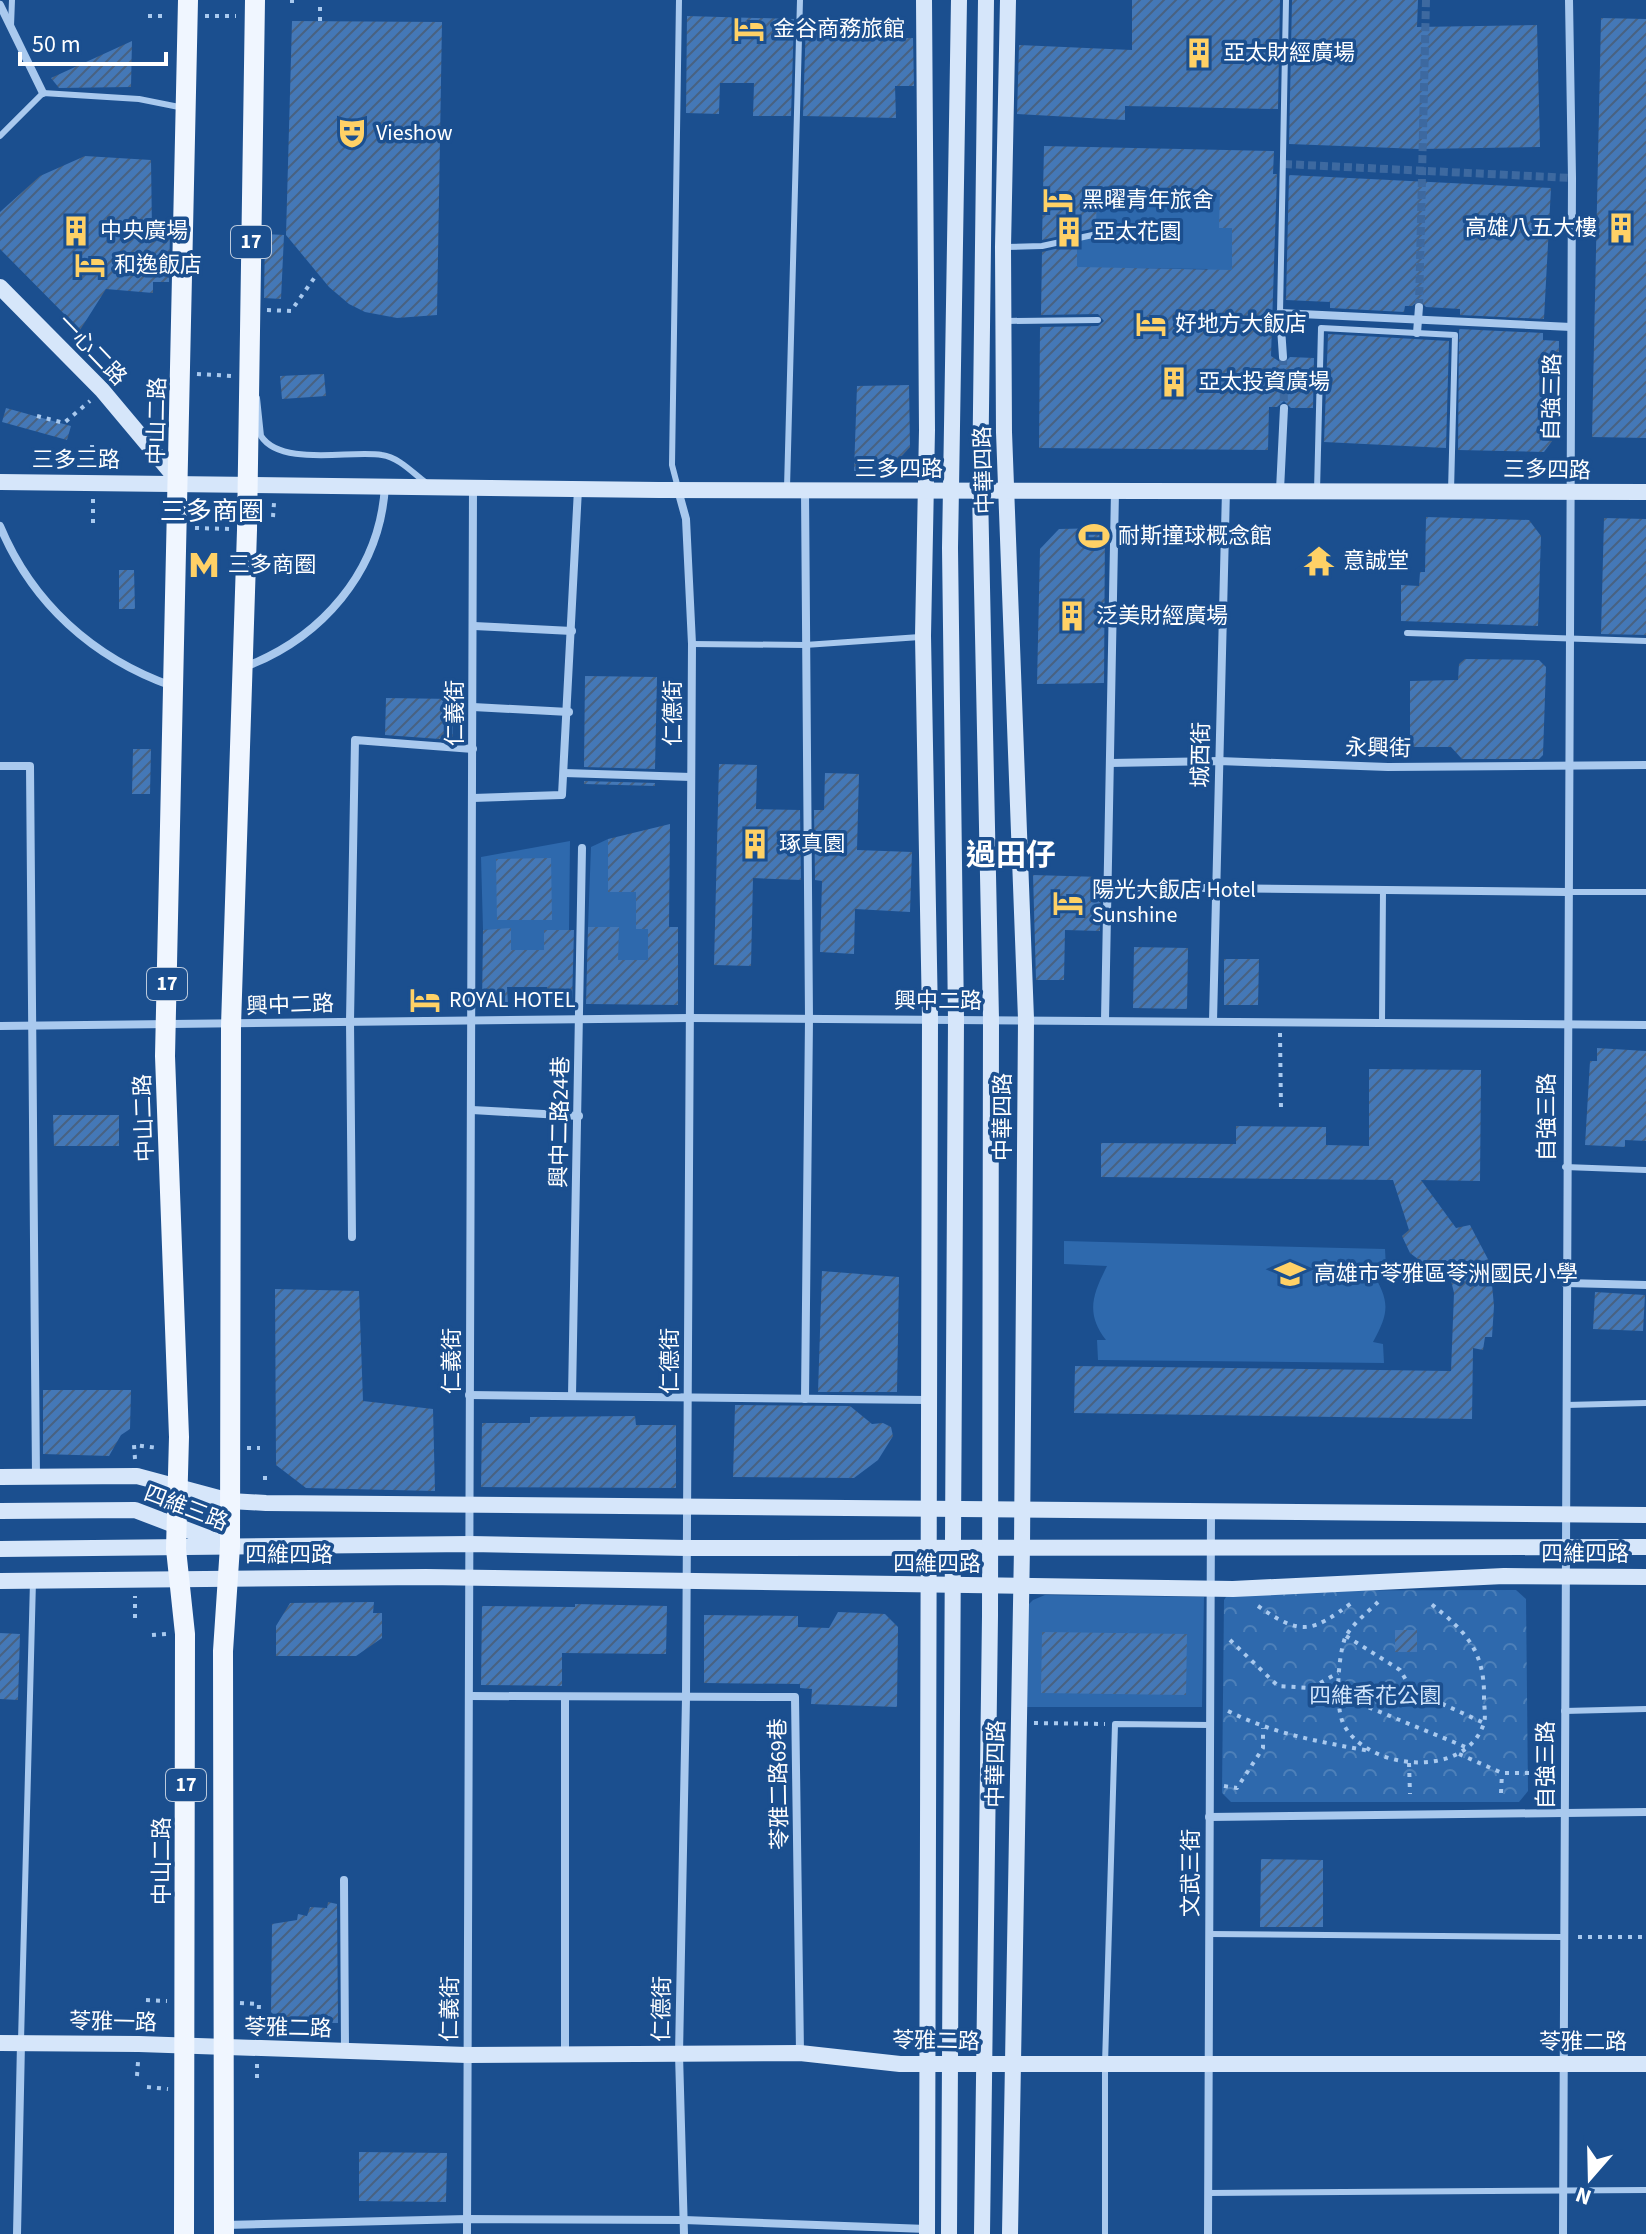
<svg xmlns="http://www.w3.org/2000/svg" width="1646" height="2234" font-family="'Source Sans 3','Noto Sans TC',sans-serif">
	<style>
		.grass { fill: #2e69ad }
		.forest { fill: url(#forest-crowns) }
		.building { fill: url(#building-hatch) }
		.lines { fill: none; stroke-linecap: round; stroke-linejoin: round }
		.street-tunnel { stroke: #3d69a0; stroke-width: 8; stroke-dasharray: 8 4; stroke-linecap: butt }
		.path { stroke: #a9c9ee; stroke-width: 4; stroke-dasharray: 4 6; stroke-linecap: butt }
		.lane { stroke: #a9c9ee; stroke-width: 6 }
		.street { stroke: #a9c9ee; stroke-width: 8 }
		.secondary { stroke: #d6e6fa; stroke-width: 16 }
		.primary { stroke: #f0f6ff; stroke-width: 20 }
		.labels { text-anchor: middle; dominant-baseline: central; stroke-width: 7; stroke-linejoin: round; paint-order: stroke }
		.shield { fill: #1b4f8f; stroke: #bbcadd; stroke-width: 2 }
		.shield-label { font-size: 20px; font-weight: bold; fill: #fff }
		.poi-label { font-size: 22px; fill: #fff; stroke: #1b4f8f; text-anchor: start }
		.street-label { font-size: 22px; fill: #fff; stroke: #1b4f8f }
		.park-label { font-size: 22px; fill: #cfe3fa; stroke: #1b4f8f }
		.quarter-label { font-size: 26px; fill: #fff; stroke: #1b4f8f }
		.district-label { font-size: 30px; font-weight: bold; fill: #fff; stroke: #1b4f8f }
	</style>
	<defs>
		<pattern id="forest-crowns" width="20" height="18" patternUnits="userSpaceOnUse" patternTransform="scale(2)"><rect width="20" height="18" fill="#2e69ad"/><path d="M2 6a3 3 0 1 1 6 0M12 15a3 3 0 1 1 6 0" fill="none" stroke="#4d80b9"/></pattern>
		<pattern id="building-hatch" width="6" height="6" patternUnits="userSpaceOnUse" patternTransform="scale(2)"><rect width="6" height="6" fill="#4478b7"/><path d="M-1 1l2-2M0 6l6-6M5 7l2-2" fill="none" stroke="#486282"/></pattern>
	</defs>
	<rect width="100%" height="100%" fill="#1b4f8f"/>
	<!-- grass -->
	<g class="grass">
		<polygon points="1080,187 1235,190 1219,228 1232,228 1232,282 1216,282 1207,269 1104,268 1077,279 1077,236 1096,236 1096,215"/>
		<polygon points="608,839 608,891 636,879 636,929 648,929 648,960 618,960 618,928 588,927 591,847"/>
		<polygon points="570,841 569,930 544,930 544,950 511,950 511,929 483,930 481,857"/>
		<path d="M1064,1241l321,8 1,18 -16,1c19,32 21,42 3,74l10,2 1,19 -286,-3 -1,-20h9c-21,-27 -13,-46 1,-74l-43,-2z"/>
		<polygon points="1045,1595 1204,1597 1202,1707 1026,1707 1024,1609 1033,1600"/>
	</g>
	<!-- forest -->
	<polygon class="forest" points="1516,1590 1526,1599 1528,1791 1519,1802 1231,1802 1222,1793 1224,1600 1230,1591"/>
	<!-- building -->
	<g class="building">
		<polygon points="1132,0 1280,0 1278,109 1125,106 1125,120 1017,114 1019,45 1132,50"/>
		<polygon points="1292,0 1418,0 1417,27 1537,25 1540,147 1420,149 1289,144"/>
		<polygon points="687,16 794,19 791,116 753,116 754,83 720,83 719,114 686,113"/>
		<polygon points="1601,18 1646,19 1646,438 1592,437"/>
		<polygon points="806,19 902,20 902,38 913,38 914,86 895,86 896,118 803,116"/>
		<polygon points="292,21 442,22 437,315 397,318 365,312 349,304 329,287 286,235"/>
		<polygon points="132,41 131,87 59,88 51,78"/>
		<polygon points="1044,146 1274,151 1273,174 1277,174 1271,356 1283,364 1290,357 1314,358 1313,408 1291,408 1284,401 1277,407 1269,407 1268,450 1039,448 1040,327 1098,326 1104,321 1098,314 1041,315 1042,252 1077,244 1077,267 1232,270 1232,228 1219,228 1220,190 1097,187 1096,228 1042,240"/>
		<polygon points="85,156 151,160 152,231 170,231 169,282 153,282 153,293 106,289 80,330 0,249 0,212 40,176"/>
		<polygon points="1289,175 1551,188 1544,319 1460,315 1460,309 1426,307 1419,300 1412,306 1405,306 1404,312 1330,308 1330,302 1286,300"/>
		<polygon points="265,234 284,235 281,299 264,298"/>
		<polygon points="1459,329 1543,333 1543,340 1559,341 1558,433 1544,452 1458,450"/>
		<polygon points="1328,334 1449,341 1446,448 1324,442"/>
		<polygon points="324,374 326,396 282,399 280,376"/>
		<polygon points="909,385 910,447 889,470 854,471 857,386"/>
		<polygon points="6,408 71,426 67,440 2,422"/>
		<polygon points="1426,517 1529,520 1541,536 1538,626 1401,621 1401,585 1419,586 1420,572 1425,572"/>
		<polygon points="1604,518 1646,519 1646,635 1601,634"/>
		<polygon points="1105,528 1104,683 1037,684 1040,549 1059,529"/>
		<polygon points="119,570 134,570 135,609 119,609"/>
		<polygon points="1465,659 1539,660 1546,667 1543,755 1539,759 1462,759 1451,747 1410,747 1410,681 1458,680 1459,664"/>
		<polygon points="585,676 657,677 655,769 584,767"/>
		<polygon points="386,698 453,699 453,740 385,735"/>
		<polygon points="133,749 151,749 150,794 132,794"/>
		<polygon points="719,764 757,765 756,809 800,810 801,880 753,878 751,966 714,965"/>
		<polygon points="825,773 859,774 857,850 912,852 910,912 855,909 854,954 820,952 822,881 815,880 814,810 824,810"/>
		<polygon points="584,781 655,783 655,786 584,784"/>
		<polygon points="670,824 669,927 678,927 678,1005 586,1004 588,927 619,927 618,960 648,960 648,929 636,929 636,892 608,892 608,839"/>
		<polygon points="551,858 552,920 497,920 496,859"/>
		<polygon points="1033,875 1101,877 1100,931 1065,930 1064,980 1036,980"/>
		<polygon points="511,928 511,950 544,950 544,930 574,930 572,1004 547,1004 547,987 507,987 508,1005 482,1005 483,930"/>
		<polygon points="1134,947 1188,948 1187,1009 1133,1008"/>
		<polygon points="1224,959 1259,959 1258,1005 1224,1005"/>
		<polygon points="1597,1048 1646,1051 1646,1141 1625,1140 1625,1147 1585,1145 1590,1061 1597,1061"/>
		<polygon points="1369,1069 1481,1070 1480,1181 1421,1180 1456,1228 1470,1225 1490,1263 1494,1306 1492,1337 1485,1337 1483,1350 1473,1348 1472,1419 1074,1413 1075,1366 1451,1371 1454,1293 1446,1260 1427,1266 1410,1253 1402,1236 1409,1230 1393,1180 1101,1177 1101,1143 1236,1144 1236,1126 1326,1127 1326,1145 1369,1146"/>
		<polygon points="53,1115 119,1115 119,1146 54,1146"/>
		<polygon points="822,1271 899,1277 897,1392 818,1392"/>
		<polygon points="275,1289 359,1291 363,1401 433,1409 435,1491 306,1488 276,1465"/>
		<polygon points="1595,1292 1645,1295 1643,1331 1593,1329"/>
		<polygon points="43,1390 131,1390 130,1429 121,1435 109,1456 43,1454"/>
		<polygon points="735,1405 850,1406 872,1424 883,1423 891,1427 893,1436 878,1460 854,1478 733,1477"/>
		<polygon points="635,1416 636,1425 676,1425 676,1488 481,1487 482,1423 530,1423 530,1417"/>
		<polygon points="374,1602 373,1613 382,1613 382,1638 356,1656 276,1656 276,1626 290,1603"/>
		<polygon points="575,1604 667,1606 666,1654 562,1653 562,1686 481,1685 482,1606 575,1607"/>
		<polygon points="838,1612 885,1614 898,1627 897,1707 811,1704 812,1689 800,1688 800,1684 704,1683 704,1615 798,1616 798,1627 829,1628"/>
		<rect x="1395" y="1630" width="22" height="22"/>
		<polygon points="1042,1632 1187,1634 1186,1695 1041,1693"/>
		<polygon points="0,1633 20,1634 18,1700 0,1699"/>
		<polygon points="1261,1859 1323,1860 1323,1927 1260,1927"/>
		<polygon points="328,1902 337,1904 338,2023 282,2023 271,2012 272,1924 297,1920 298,1914 307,1916 310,1907 327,1908"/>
		<polygon points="359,2152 447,2153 446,2202 359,2201"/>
	</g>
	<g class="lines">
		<!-- street-tunnel -->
		<g class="street-tunnel">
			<polyline points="1284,164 1572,178"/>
			<polyline points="1419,307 1426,0"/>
			<polyline points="1283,357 1284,408"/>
		</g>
		<!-- path -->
		<g class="path">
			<polyline points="292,3 292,0"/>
			<polyline points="148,16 168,16"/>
			<polyline points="205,16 236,16"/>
			<polyline points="320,21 320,2"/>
			<polyline points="267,310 291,311 317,274"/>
			<polyline points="197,374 233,376"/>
			<polyline points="114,380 125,371"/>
			<polyline points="37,416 64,423 90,401"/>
			<polyline points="92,445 93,467"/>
			<polyline points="93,499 93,525"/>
			<polyline points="273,517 274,503"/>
			<polyline points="195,528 230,529"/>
			<polyline points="1280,1033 1281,1110"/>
			<polyline points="247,1448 260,1448"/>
			<polyline points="135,1459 134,1445 159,1448"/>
			<polyline points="265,1476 265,1486"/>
			<path d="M1378,1602c-10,10 -27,23 -33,36 -7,19 -10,67 -2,85 23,48 123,57 141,0 2,-7 0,-17 0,-25 1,-48 -19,-67 -54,-95"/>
			<path d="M1258,1606c44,31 54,26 95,-4"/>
			<polyline points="135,1618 135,1596"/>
			<polyline points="152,1635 166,1634"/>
			<polyline points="1346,1636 1400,1670 1412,1690 1484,1723"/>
			<polyline points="1230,1640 1278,1686 1311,1688 1338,1673"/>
			<polyline points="1341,1696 1468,1748"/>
			<path d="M1228,1711c46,23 92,31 142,40"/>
			<polyline points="1034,1723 1105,1724"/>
			<polyline points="1459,1754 1502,1773 1530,1773"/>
			<polyline points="1409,1763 1410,1794"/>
			<polyline points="1224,1786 1237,1788 1263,1748 1263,1728"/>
			<polyline points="1501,1793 1502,1773"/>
			<polyline points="1578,1937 1646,1937"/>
			<polyline points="146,2000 167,2001"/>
			<polyline points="240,2003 259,2004 258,2032"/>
			<polyline points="140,2029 141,2010"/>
			<polyline points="257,2064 257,2078"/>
			<polyline points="137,2076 138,2062"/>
			<polyline points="147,2087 168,2089"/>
		</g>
		<!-- lane -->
		<g class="lane">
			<polyline points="11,26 12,0"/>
			<polyline points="0,136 43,93 139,99 184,108"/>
			<polyline points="1004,247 1042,246 1111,231"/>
			<polyline points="1280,313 1286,0"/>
			<polyline points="1006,321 1098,320"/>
			<path d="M257,398l4,38c20,31 89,14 121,19 16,2 30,17 43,27"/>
			<polyline points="678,488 672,465 679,0"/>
			<polyline points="787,488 800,0"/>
			<polyline points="1317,491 1321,328 1455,335 1451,491"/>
			<polyline points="1407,633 1646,641"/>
			<polyline points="692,644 805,645 920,637"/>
			<polyline points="1567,892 1646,892"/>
			<polyline points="1382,1023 1383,890"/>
			<polyline points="1565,1167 1646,1170"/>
			<polyline points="1566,1405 1646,1403"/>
			<polyline points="1564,1711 1646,1709"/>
			<polyline points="1209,1934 1563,1937"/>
			<polyline points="21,2041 33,1581"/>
			<polyline points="1208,2193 1646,2190"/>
			<polyline points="1105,2234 1105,2064 1115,1724 1210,1725"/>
		</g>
		<!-- street -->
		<g class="street">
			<polyline points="0,5 43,93"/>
			<polyline points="1417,333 1419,307"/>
			<polyline points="1283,357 1280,313 1571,327"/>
			<polyline points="678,490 686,519 692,644 686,1698 679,2054 684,2234"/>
			<polyline points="1280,490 1284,408"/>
			<path d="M0,526c32,77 93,132 172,160"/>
			<polyline points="474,626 572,631"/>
			<path d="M242,668c79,-29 138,-96 143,-182"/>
			<polyline points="473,707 569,712"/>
			<polyline points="1110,763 1219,761 1388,767 1646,765"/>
			<polyline points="0,766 30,766 36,1477"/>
			<polyline points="564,773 691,777"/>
			<polyline points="473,798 562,795 578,489"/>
			<polyline points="1108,887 1567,892"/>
			<polyline points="1105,1020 1115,491"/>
			<polyline points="1213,1021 1226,490"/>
			<polyline points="0,1026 690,1018 1646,1025"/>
			<polyline points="472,1110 579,1116"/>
			<polyline points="352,1237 350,1021 355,740 473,749"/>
			<polyline points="1565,1283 1646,1285"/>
			<polyline points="469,1395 928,1400"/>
			<polyline points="572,1396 582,848"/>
			<polyline points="805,1399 809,1019 805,490"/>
			<polyline points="469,1696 795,1697 800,2053"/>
			<polyline points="1209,1817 1646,1812"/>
			<polyline points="344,1880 345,2051"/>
			<polyline points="565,2053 565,1698"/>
			<polyline points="225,2225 467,2219 684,2220 927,2229"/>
			<polyline points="17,2234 21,2043"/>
			<polyline points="467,2234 473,487"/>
			<polyline points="1208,2234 1211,1512"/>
			<polyline points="1563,2234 1572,178 1569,0"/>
		</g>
		<!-- secondary -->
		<g class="secondary">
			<polyline points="924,0 927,430 923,636 930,1018 927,2234"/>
			<polyline points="1008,0 1003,247 1004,432 1026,1019 1022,1547 1010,2234"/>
			<polyline points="0,287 102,390 180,483"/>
			<polyline points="0,482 659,490 1646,492"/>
			<polyline points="0,1477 137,1476 230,1501 266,1503 1646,1515"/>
			<polyline points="0,1511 135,1510 224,1544"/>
			<polyline points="0,1549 470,1544 687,1548 1646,1547"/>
			<polyline points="0,1581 426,1577 1233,1589 1504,1576 1646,1577"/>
			<polyline points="0,2043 139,2044 467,2055 800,2053 900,2064 1646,2064"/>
			<polyline points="949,2234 956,1019 950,548 959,0"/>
			<polyline points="982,2234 990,1616 991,1019 980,491 986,0"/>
		</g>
		<!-- primary -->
		<g class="primary">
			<polyline points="184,2234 185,1634 176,1549 179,1437 165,1056 188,0"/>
			<polyline points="224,2234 223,1651 230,1546 231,1026 247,530 255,0"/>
		</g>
	</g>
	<!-- icons -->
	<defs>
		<g id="hotel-bare" transform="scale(2.4)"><path d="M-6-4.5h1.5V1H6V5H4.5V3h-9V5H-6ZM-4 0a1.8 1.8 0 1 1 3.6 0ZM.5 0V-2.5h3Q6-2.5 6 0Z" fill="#ffd166" stroke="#1b4f8f" stroke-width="2.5" paint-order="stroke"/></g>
		<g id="building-bare" transform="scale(2.4)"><path d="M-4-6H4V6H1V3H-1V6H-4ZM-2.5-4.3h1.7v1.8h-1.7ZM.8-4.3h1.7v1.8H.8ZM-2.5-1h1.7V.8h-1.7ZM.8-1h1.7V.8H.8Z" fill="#ffd166" stroke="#1b4f8f" stroke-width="2.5" paint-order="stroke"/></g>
		<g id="theatre-bare" transform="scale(2.4)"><path d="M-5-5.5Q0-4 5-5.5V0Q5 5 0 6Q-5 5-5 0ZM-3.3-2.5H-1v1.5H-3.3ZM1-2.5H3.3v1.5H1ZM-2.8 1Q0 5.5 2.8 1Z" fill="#ffd166" stroke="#1b4f8f" stroke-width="2.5" paint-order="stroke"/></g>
		<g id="stadium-bare" transform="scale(2.4)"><path d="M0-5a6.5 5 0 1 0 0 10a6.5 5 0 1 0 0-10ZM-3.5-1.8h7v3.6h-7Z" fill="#ffd166" stroke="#1b4f8f" stroke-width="2.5" paint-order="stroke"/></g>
		<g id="temple-bare" transform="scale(2.4)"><path d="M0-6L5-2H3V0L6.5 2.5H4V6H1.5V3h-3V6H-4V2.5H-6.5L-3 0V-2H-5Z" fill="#ffd166" stroke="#1b4f8f" stroke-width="2.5" paint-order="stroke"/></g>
		<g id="metro-bare" transform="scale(2.4)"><path d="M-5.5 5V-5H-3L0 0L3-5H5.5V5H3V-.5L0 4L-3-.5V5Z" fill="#ffd166" stroke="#1b4f8f" stroke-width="2.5" paint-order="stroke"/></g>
		<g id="school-bare" transform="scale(2.4)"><path d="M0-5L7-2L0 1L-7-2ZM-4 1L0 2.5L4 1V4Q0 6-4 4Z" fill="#ffd166" stroke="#1b4f8f" stroke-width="2.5" paint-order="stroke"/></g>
	</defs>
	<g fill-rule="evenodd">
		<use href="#hotel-bare" x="749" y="29"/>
		<use href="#building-bare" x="1199" y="53"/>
		<use href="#theatre-bare" x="352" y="133"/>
		<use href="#hotel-bare" x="1058" y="200"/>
		<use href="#building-bare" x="1621" y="228"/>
		<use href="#building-bare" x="76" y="231"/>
		<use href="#building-bare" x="1069" y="232"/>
		<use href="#hotel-bare" x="90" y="265"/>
		<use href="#hotel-bare" x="1151" y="324"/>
		<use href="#building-bare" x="1174" y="382"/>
		<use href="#stadium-bare" x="1094" y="536"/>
		<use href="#temple-bare" x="1319" y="561"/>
		<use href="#metro-bare" x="204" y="565"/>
		<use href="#building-bare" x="1072" y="616"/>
		<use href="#building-bare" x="755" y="844"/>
		<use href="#hotel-bare" x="1068" y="903"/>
		<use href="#hotel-bare" x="425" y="1000"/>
		<use href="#school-bare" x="1290" y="1274"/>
	</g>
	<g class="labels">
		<!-- shield labels -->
		<g class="shield">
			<rect x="231" y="226" width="40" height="32" rx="6"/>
			<rect x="147" y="968" width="40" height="32" rx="6"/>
			<rect x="166" y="1769" width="40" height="32" rx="6"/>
		</g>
		<g class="shield-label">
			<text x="251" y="242">17</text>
			<text x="167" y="984">17</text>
			<text x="186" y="1785">17</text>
		</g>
		<!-- poi labels -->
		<g class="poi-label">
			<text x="773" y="29">金谷商務旅館</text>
			<text x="1223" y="53">亞太財經廣場</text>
			<text x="376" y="133">Vieshow</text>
			<text x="1082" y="200">黑曜青年旅舍</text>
			<text x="1597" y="228" text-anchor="end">高雄八五大樓</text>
			<text x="100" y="231">中央廣場</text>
			<text x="1093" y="232">亞太花園</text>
			<text x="114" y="265">和逸飯店</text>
			<text x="1175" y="324">好地方大飯店</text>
			<text x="1198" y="382">亞太投資廣場</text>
			<text x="1118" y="536">耐斯撞球概念館</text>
			<text x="1343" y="561">意誠堂</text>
			<text x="228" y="565">三多商圈</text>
			<text x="1096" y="616">泛美財經廣場</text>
			<text x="779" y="844">琢真園</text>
			<text x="1092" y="890">陽光大飯店 Hotel<tspan x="1092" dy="25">Sunshine</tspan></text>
			<text x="449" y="1000">ROYAL HOTEL</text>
			<text x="1314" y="1274">高雄市苓雅區苓洲國民小學</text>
		</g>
		<!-- street labels -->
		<g class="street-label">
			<text transform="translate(92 350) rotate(46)">一心二路</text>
			<text transform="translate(1552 397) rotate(-89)">自強三路</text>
			<text transform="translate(157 421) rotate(-89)">中山二路</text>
			<text x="76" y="460">三多三路</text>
			<text x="899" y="469">三多四路</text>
			<text transform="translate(984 470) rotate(-92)">中華四路</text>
			<text transform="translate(1547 470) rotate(1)">三多四路</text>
			<text transform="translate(455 713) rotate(-90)">仁義街</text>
			<text transform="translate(673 713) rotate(-90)">仁德街</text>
			<text transform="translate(1378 748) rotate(1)">永興街</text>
			<text transform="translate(1201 755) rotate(-89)">城西街</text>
			<text x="938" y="1001">興中二路</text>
			<text transform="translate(290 1005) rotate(-2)">興中二路</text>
			<text transform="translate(1003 1117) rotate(-90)">中華四路</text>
			<text transform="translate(1547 1117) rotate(-90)">自強三路</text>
			<text transform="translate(144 1118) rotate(-92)">中山二路</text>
			<text transform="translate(560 1122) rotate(-89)">興中二路24巷</text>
			<text transform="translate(452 1361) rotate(-90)">仁義街</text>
			<text transform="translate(670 1361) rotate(-90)">仁德街</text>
			<text transform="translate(186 1508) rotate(21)">四維三路</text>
			<text x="1585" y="1554">四維四路</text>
			<text x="289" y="1555">四維四路</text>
			<text x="937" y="1564">四維四路</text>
			<text transform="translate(996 1764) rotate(-89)">中華四路</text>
			<text transform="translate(1546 1765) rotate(-90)">自強三路</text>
			<text transform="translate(779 1784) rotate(-91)">苓雅二路69巷</text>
			<text transform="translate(162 1861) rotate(-90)">中山二路</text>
			<text transform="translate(1191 1873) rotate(-90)">文武三街</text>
			<text transform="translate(450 2009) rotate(-89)">仁義街</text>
			<text transform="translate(662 2009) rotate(-89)">仁德街</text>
			<text transform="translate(113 2022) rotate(1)">苓雅一路</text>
			<text transform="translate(288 2028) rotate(1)">苓雅二路</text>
			<text transform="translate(936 2041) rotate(1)">苓雅二路</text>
			<text x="1583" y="2042">苓雅二路</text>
		</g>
		<!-- park labels -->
		<g class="park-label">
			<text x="1375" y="1696">四維香花公園</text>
		</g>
		<!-- quarter labels -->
		<g class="quarter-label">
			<text x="212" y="511">三多商圈</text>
		</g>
		<!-- district labels -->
		<g class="district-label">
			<text x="1011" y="855">過田仔</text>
		</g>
	</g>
	<!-- north arrow -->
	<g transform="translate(1590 2178) rotate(200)" stroke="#1b4f8f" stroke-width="6" paint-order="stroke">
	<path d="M0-6L14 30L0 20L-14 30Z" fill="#ffffff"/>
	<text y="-12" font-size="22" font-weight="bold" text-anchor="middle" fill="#ffffff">N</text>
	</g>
	<!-- scale -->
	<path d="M20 52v12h146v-12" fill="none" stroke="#ffffff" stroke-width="4"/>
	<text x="32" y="52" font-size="24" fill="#ffffff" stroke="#1b4f8f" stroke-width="6" paint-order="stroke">50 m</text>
</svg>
